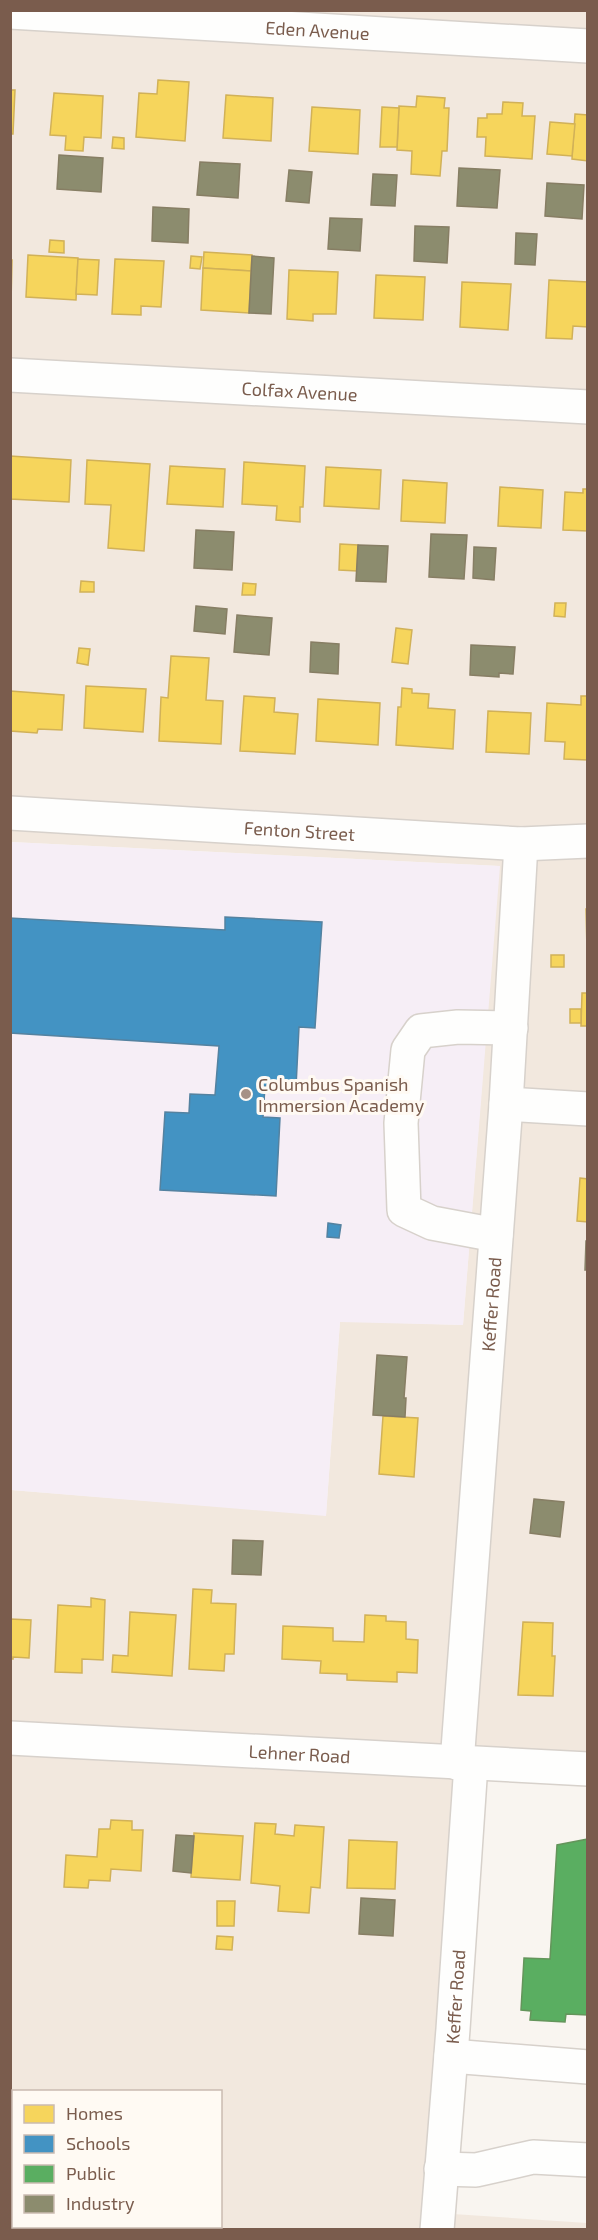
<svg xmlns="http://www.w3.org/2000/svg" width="598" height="2240" font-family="'Exo 2',sans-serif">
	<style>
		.residential { fill: #f2e8de; fill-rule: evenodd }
		.education { fill: #f6eef6 }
		.homes { fill: #f6d55c; stroke: #d1b158; stroke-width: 1.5 }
		.schools { fill: #4393c3; stroke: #5482a0; stroke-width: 1.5 }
		.public { fill: #5aae61; stroke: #64955b; stroke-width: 1.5 }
		.industry { fill: #8c8c6e; stroke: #877e64; stroke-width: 1.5 }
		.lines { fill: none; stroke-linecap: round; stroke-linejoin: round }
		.minor-casing { stroke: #d7d1cb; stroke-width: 36 }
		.minor { stroke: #fefefd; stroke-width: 33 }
		.poi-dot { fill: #a69286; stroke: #fffaf3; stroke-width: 2 }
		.labels { text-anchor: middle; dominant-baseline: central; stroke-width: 6; stroke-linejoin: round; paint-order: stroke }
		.street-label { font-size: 18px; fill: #7a5c4d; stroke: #fffaf3 }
		.poi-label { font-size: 18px; fill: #7a5c4d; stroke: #fffaf3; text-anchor: start }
	</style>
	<rect width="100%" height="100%" fill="#f9f5f0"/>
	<!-- residential -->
	<path class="residential" d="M11,11h576v1773l-106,-4 -28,434 134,9v6h-576v-739l315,25 14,-194 123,4 36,-459 -488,-24zM14,2092h206v134h-206z"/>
	<!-- education -->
	<polygon class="education" points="11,842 500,866 463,1325 340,1322 326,1516 11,1490"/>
	<!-- homes -->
	<g class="homes">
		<polygon points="158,80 189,82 185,141 136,137 139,93 157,94"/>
		<polygon points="10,90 15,90 13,134 10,134"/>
		<polygon points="54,93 103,96 101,138 84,137 83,151 65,150 66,136 50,135"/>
		<polygon points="226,95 273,98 271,141 223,138"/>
		<polygon points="417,96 445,98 444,108 449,108 447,151 442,151 440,176 411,174 412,151 397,150 399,106 416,107"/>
		<polygon points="503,102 523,103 522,116 535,116 532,159 485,156 486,137 477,137 478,118 487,118 487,114 502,114"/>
		<polygon points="312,107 360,110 358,154 309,151"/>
		<polygon points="382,107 399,108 397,147 380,147"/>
		<polygon points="575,114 588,115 588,161 572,159"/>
		<polygon points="550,122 575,124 572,156 547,154"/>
		<polygon points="113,137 124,138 124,149 112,148"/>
		<polygon points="50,240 64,241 64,253 49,252"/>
		<polygon points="204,252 252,255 251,271 203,268"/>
		<polygon points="28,255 78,258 76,300 26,297"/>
		<polygon points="191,256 202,257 200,269 190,268"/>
		<polygon points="78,259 99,260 97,295 76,294"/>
		<polygon points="115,259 164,261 161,307 141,306 141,315 112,314"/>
		<polygon points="10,260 12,260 11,303 10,303"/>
		<polygon points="203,268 251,271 249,313 201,310"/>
		<polygon points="289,270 338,272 336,314 313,314 313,321 287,319"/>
		<polygon points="376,275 425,277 423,320 374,318"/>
		<polygon points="549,280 588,282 588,327 573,326 572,339 546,338"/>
		<polygon points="462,282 511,284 508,330 460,327"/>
		<polygon points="10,456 71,460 69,502 10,499"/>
		<polygon points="87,460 150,464 144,551 108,548 111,505 85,504"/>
		<polygon points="244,462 305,466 303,507 300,507 300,522 276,520 277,506 242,504"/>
		<polygon points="170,466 225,469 223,507 167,504"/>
		<polygon points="326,467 381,470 379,509 324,506"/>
		<polygon points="403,480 447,483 445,523 401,521"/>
		<polygon points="500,487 543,490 541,528 498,526"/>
		<polygon points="583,489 588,489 588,531 563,530 565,492 583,493"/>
		<polygon points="340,544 358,545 357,571 339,570"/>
		<polygon points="81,581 94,582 94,592 80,592"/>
		<polygon points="243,583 256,584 255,595 242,595"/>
		<polygon points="555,603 566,603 565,617 554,616"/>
		<polygon points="396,628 412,630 408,664 392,662"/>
		<polygon points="79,648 90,649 88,665 77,663"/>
		<polygon points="171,656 209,658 206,700 223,701 221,744 159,741 161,697 168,698"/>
		<polygon points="86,686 146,689 143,732 84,728"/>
		<polygon points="402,688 412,689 412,693 429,694 428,708 455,710 453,749 396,745 398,707 401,707"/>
		<polygon points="10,691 64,695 62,730 38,729 37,733 10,731"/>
		<polygon points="244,696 275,698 274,712 298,714 295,754 240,751"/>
		<polygon points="581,696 588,696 588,760 564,759 565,742 545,741 547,703 581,705"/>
		<polygon points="318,699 380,703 378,745 316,741"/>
		<polygon points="488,711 531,713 529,754 486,752"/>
		<polygon points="586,909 588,909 588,950 587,950"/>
		<rect x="551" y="955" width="13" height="12"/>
		<polygon points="582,993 588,993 588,1026 581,1026"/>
		<rect x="570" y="1009" width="11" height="14"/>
		<polygon points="580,1178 588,1179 588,1222 577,1221"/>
		<polygon points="383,1416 418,1418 414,1477 379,1474"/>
		<polygon points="193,1589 212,1590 211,1603 236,1604 234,1654 225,1654 224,1671 189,1669"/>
		<polygon points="91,1598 105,1600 103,1660 82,1659 82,1673 55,1672 58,1605 91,1607"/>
		<polygon points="130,1612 176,1615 172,1676 112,1672 113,1655 128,1656"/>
		<polygon points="365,1615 386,1616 386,1621 406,1622 406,1639 418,1640 417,1673 397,1672 397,1682 347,1680 347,1674 320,1673 321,1661 282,1659 283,1626 333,1628 333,1641 364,1642"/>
		<polygon points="10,1619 31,1620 29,1658 13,1657 13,1659 10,1659"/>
		<polygon points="523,1622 553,1623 552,1656 555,1656 553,1696 518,1695"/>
		<polygon points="111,1820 132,1821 132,1830 143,1830 141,1871 111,1869 110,1881 89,1880 88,1888 64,1887 66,1855 97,1857 99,1829 110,1829"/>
		<polygon points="255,1823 276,1824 275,1834 294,1836 295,1825 324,1827 320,1888 311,1887 309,1913 278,1911 280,1886 251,1883"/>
		<polygon points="194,1833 243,1836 240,1880 191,1877"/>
		<polygon points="349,1840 397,1842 395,1889 347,1888"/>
		<polygon points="217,1901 235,1901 234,1926 217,1926"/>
		<polygon points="217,1936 233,1937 232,1950 216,1949"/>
	</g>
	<!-- schools -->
	<g class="schools">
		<polygon points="225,917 322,922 315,1028 299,1027 296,1087 265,1086 263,1117 280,1118 276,1196 160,1190 165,1112 189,1113 190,1094 215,1095 219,1046 10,1033 10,918 225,930"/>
		<polygon points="328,1223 341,1225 339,1238 327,1237"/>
	</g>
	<!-- public -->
	<polygon class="public" points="588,1839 588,2015 566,2014 565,2022 530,2020 531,2011 521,2010 524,1958 550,1959 557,1845"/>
	<!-- industry -->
	<g class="industry">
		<polygon points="59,155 103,158 101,192 57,189"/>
		<polygon points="200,162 240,164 238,198 197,195"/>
		<polygon points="459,168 500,170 497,208 457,206"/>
		<polygon points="289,170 312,172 309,203 286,201"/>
		<polygon points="373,174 397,175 395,206 371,205"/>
		<polygon points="547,183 584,185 582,219 545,216"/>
		<polygon points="153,207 189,209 188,243 152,241"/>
		<polygon points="330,218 362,219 360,251 328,249"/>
		<polygon points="415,226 449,227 447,263 414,261"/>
		<polygon points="516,233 537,234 535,265 515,264"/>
		<polygon points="252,256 274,258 271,314 249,313"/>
		<polygon points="196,530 234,532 232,570 194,568"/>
		<polygon points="431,534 467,535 464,579 429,577"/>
		<polygon points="358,545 388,546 386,582 356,581"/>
		<polygon points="474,547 496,548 494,580 473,578"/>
		<polygon points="196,606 227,609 225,634 194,631"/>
		<polygon points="237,615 272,618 269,655 234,652"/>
		<polygon points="311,642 339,644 338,674 310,672"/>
		<polygon points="471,645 515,647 513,674 499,673 499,677 470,675"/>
		<polygon points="586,1241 588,1241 588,1270 585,1270"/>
		<polygon points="377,1355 407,1357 404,1398 406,1398 405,1417 373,1415"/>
		<polygon points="534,1499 564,1502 560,1537 530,1533"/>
		<polygon points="233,1540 263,1541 261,1575 232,1574"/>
		<polygon points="176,1835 194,1836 191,1873 173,1871"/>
		<polygon points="361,1898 395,1900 393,1936 359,1934"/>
		<polygon points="25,2226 39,2226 58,2227 58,2230 25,2230"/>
	</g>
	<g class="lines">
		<!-- minor casing -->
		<g class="minor-casing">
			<g id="minor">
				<path id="s1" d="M10,12l578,34"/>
				<path id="s2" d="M10,375l578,32"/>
				<path id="s3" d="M10,813l511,31 67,-3"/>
				<polyline points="506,1104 588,1109"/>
				<polyline points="496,1235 432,1223 404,1210 401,1123 408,1050 421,1031 458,1027 511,1028"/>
				<path id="s4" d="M10,1738l578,31"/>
				<path id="s5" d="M457,1763l49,-659 15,-260"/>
				<polyline points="451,2056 588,2067"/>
				<polyline points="441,2169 476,2170 533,2157 588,2160"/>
				<path id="s6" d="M437,2230l16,-201 18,-265"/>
			</g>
		</g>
		<!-- minor -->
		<use href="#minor" class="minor"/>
	</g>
	<!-- markers -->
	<circle class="poi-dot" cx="246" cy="1094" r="6"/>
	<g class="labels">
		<!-- street labels -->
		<g class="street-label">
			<text stroke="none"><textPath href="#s1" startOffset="308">Eden Avenue</textPath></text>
			<text stroke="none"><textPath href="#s2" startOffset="290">Colfax Avenue</textPath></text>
			<text stroke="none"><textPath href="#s3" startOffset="290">Fenton Street</textPath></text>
			<text stroke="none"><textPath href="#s5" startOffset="460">Keffer Road</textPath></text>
			<text stroke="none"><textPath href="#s4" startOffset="290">Lehner Road</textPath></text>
			<text stroke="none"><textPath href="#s6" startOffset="234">Keffer Road</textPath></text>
		</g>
		<!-- poi labels -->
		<g class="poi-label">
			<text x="258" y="1084">Columbus Spanish<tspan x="258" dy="21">Immersion Academy</tspan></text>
		</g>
	</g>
	<!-- border -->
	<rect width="598" height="2240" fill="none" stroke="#7a5c4d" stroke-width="24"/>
	<!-- legend -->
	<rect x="12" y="2090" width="210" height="138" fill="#fffaf3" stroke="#cabbb1" stroke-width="1.5"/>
	<rect x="24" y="2105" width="30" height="18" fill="#f6d55c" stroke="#cabbb1" stroke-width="1.5"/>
	<text x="66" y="2120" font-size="18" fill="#7a5c4d">Homes</text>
	<rect x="24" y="2135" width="30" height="18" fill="#4393c3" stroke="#cabbb1" stroke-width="1.5"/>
	<text x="66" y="2150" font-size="18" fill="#7a5c4d">Schools</text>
	<rect x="24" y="2165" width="30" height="18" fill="#5aae61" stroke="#cabbb1" stroke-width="1.5"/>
	<text x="66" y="2180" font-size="18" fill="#7a5c4d">Public</text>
	<rect x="24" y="2195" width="30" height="18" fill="#8c8c6e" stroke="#cabbb1" stroke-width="1.5"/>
	<text x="66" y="2210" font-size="18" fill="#7a5c4d">Industry</text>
</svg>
